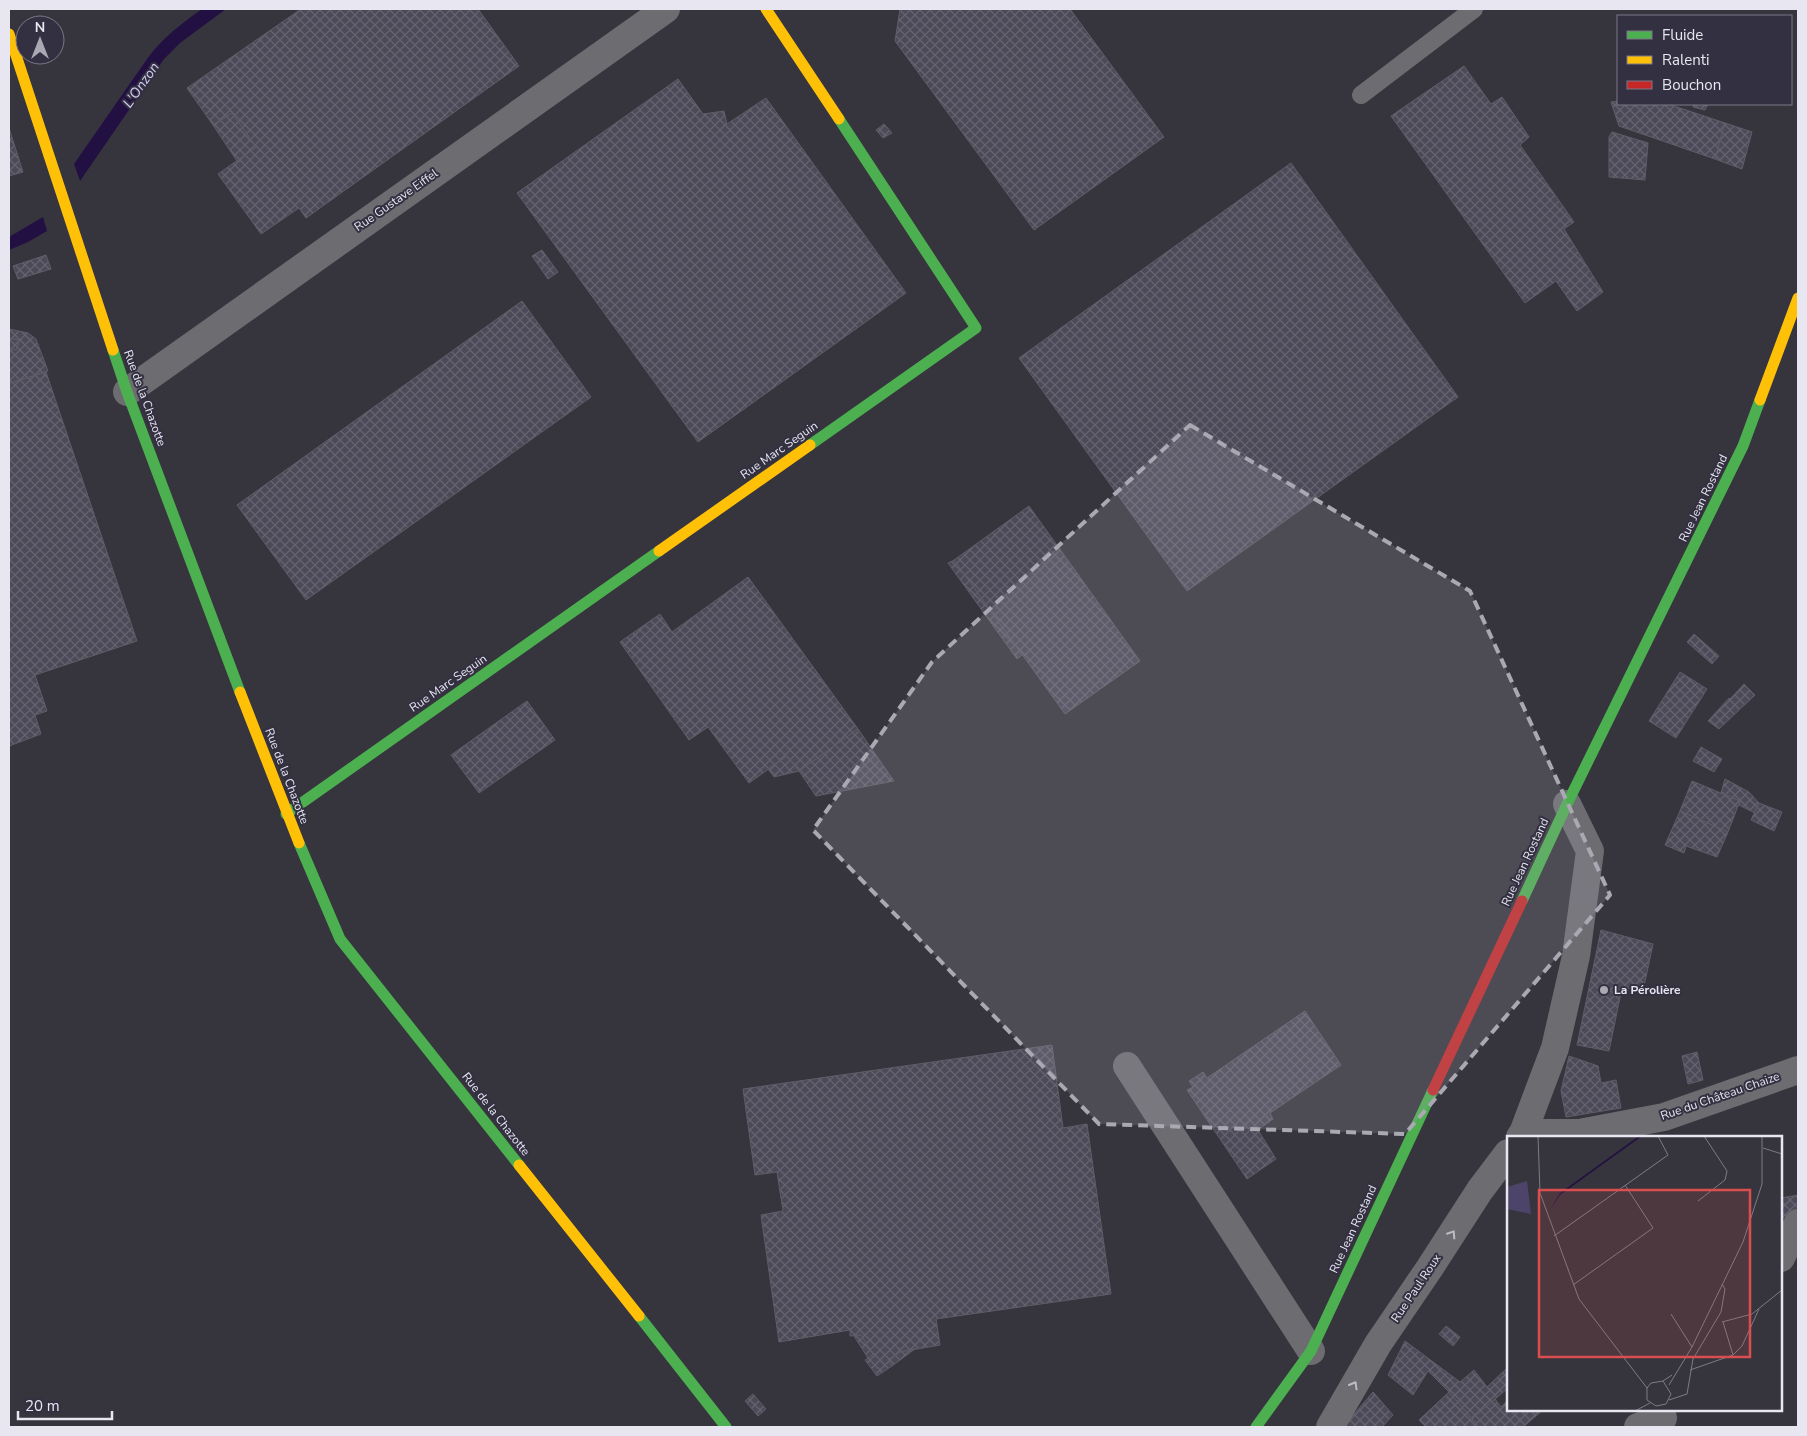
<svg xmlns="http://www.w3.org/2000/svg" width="1807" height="1436" font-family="'Nunito Sans',sans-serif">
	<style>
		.water { fill: #231042 }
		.building { fill: url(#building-cross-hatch); stroke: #5f5d66 }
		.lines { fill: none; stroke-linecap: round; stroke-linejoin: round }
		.lane { stroke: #6d6c71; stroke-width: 18 }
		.street { stroke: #6d6c71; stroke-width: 28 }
		.fast { stroke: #4caf50; stroke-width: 11 }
		.slow { stroke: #ffc107; stroke-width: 11 }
		.jam { stroke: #c62828; stroke-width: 11 }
		.oneway { stroke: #bdbbc4 }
		.marked { fill: #aaa8b2; fill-opacity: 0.2; stroke: #aaa8b2; stroke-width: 4; stroke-dasharray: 10 6; stroke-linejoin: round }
		.poi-dot { fill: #aaa8b2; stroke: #333041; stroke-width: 2 }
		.labels { text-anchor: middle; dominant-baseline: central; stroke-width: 4; stroke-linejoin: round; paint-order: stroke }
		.street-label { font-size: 12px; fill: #e8e6f1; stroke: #333041 }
		.poi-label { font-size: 12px; font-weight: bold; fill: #e8e6f1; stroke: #333041; text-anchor: start }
		.water-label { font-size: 14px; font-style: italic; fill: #d5cef3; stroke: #333041 }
		.inset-road { fill: none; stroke: #7d7b85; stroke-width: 1 }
		.view { fill: #da4e50; fill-opacity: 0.15; stroke: #da4e50; stroke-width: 2.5 }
		.inset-edge { fill: none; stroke: #e8e6f1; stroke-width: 2.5 }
	</style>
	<defs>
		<pattern id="building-cross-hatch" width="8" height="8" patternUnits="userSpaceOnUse" patternTransform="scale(1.25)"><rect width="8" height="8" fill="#4c4958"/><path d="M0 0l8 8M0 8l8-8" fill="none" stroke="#666370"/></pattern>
	</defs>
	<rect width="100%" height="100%" fill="#36343d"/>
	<!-- water -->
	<g class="water">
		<path d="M202,9h24l-46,34 -16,16 -84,122 -6,-17 73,-105c15,-21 34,-35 55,-50z"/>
		<polygon points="43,217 47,231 28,242 9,250 9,237"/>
	</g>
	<!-- building -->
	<g class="building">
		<polygon points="301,9 478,9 519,66 306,218 299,208 261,234 218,174 256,147 232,113 213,125 187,88"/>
		<polygon points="900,9 1070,9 1164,137 1034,230 895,41"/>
		<polygon points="1464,66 1491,104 1502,97 1529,137 1520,145 1574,222 1564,229 1603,292 1577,311 1556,281 1525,303 1391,116"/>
		<polygon points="678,79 703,114 724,111 727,124 766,98 906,293 698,442 517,193"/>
		<polygon points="1618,101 1618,104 1668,104 1725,123 1715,159 1619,126 1611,102"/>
		<polygon points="1694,104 1708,104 1705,110 1693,107"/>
		<polygon points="232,113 256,147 237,161 213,125"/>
		<polygon points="1725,123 1752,132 1742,169 1715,159"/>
		<polygon points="884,124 892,133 883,138 876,130"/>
		<polygon points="9,128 23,172 9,176"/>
		<polygon points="1612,132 1648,143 1645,180 1609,177 1609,137"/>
		<polygon points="1291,163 1458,397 1187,591 1019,358"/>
		<polygon points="542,250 558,272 548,279 532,256"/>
		<polygon points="46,255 51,269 18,279 13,266"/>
		<polygon points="522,301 591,397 306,600 237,505"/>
		<polygon points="9,329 28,333 36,339 48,371 11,383 9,382 9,351 17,349 19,340 9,338"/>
		<polygon points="9,338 19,340 17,349 9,351"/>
		<polygon points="46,372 137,641 35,675 47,711 35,715 41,734 9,746 9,382 11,383"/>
		<polygon points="1029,506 1140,661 1065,714 954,560"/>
		<polygon points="954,560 1022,655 1017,659 948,563"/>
		<polygon points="748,577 858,729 799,771 787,756 749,783 708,727 689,740 620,642 660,614 672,632"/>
		<polygon points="1694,634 1719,656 1712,664 1687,642"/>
		<polygon points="1680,672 1707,689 1676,738 1649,721"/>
		<polygon points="1744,684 1755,695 1719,729 1708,721 1729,698 1730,699"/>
		<polygon points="527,701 555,740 479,793 451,755"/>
		<polygon points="858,729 894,781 816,796 799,771"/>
		<polygon points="1701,747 1722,759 1714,772 1693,761"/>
		<polygon points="787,756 799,771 774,777 768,769"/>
		<polygon points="1725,779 1749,792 1759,803 1755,813 1739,805 1740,801 1721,793"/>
		<polygon points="1692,781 1740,801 1728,832 1680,811"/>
		<polygon points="1759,803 1782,812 1774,831 1751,820"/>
		<polygon points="1680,811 1728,832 1717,857 1686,846 1684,853 1665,845"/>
		<polygon points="1601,930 1653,944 1643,991 1622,988 1609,1051 1577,1045"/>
		<polygon points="1305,1011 1341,1065 1270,1113 1273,1119 1258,1130 1276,1159 1247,1179 1187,1090 1193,1087 1189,1081 1203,1072 1207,1078"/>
		<polygon points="1052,1045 1063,1128 1087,1124 1111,1294 936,1319 940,1345 900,1352 888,1360 892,1366 877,1376 865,1360 873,1354 861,1335 850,1336 850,1330 779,1342 761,1215 783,1211 777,1172 755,1175 743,1089"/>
		<polygon points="1697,1052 1703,1080 1688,1084 1682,1056"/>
		<polygon points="1569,1056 1598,1066 1601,1083 1616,1080 1621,1108 1566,1117 1561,1091"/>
		<polygon points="1798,1195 1798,1207 1790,1225 1781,1225 1781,1198"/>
		<polygon points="1446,1326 1460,1337 1453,1346 1439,1334"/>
		<polygon points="861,1335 873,1354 868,1358 854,1336"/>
		<polygon points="1405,1341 1460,1382 1474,1370 1487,1387 1508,1367 1508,1388 1472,1419 1449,1392 1428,1371 1413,1395 1388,1375"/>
		<polygon points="915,1349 892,1366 888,1360 900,1352"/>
		<polygon points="1373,1392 1393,1415 1382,1427 1343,1427"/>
		<polygon points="1449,1392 1472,1419 1479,1427 1426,1427 1419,1420"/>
		<polygon points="753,1394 766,1409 758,1416 745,1401"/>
		<polygon points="1495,1399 1501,1407 1508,1400 1508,1410 1543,1410 1523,1427 1479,1427 1472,1419"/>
	</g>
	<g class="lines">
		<!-- lane -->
		<polyline class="lane" points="1361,95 1474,9"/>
		<!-- street -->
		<g class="street">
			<polyline points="127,392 666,9"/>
			<polyline points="1127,1066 1311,1351"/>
			<polyline points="1523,1133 1579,1133 1664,1117 1798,1070"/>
			<polyline points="1520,1137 1523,1133 1555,1048 1576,956 1590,851 1567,804"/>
			<polyline points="1781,1258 1798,1223"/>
			<polyline points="1330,1427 1378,1344 1429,1269 1480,1190 1508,1153"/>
			<polyline points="1638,1427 1663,1418 1660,1410"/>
		</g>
		<!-- fast -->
		<g class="fast">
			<polyline points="113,350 127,392 240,692"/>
			<polyline points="810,445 976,328 839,119"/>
			<polyline points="286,814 659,551"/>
			<polyline points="299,843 340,939 519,1165"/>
			<polyline points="1522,901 1567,804 1743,446 1760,400"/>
			<polyline points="639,1316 726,1427"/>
			<polyline points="1256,1427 1311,1351 1433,1090"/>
		</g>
		<!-- slow -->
		<g class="slow">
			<polyline points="766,9 839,119"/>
			<polyline points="9,34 113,350"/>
			<polyline points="1760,400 1798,298"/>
			<polyline points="659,551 810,445"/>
			<polyline points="240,692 299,843"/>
			<polyline points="519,1165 639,1316"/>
		</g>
		<!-- jam -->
		<polyline class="jam" points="1433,1090 1522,901"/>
	</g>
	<!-- one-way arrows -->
	<defs><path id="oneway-chevron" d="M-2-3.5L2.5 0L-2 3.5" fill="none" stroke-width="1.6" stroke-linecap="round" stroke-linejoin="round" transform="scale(1.25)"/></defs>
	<g class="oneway">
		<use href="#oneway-chevron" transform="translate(1452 1234) rotate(-57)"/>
		<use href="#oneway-chevron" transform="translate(1354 1385) rotate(-60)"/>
	</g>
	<!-- marked area -->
	<path class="marked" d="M1190,425l280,166 140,304 -205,239 -306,-10 -286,-294 119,-168z"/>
	<!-- markers -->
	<circle class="poi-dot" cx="1604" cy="990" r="5"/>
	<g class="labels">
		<!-- street labels -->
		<g class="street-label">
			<text transform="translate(396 200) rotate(-35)">Rue Gustave Eiffel</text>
			<text transform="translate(145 398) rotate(70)">Rue de la Chazotte</text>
			<text transform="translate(779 450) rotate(-35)">Rue Marc Seguin</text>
			<text transform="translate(1703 498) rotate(-64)">Rue Jean Rostand</text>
			<text transform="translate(448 683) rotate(-35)">Rue Marc Seguin</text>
			<text transform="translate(287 776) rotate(69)">Rue de la Chazotte</text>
			<text transform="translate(1525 862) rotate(-65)">Rue Jean Rostand</text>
			<text transform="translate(1720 1096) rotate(-19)">Rue du Château Chaize</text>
			<text transform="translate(496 1114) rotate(52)">Rue de la Chazotte</text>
			<text transform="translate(1353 1229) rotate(-65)">Rue Jean Rostand</text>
			<text transform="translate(1416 1288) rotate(-56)">Rue Paul Roux</text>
		</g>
		<!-- poi labels -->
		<g class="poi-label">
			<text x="1614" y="990">La Pérolière</text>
		</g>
		<!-- water labels -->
		<g class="water-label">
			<text transform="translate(141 85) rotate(-55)">L'Onzon</text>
		</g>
	</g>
	<!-- overview -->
	<g transform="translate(1507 1136)">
		<rect width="275" height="275" fill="#36343d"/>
		<path d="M20,45l4,33 -24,-5v-22z" fill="#4d4569"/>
		<path d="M132,0h3l-82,59 -11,16 11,-18z" fill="#231042"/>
		<path class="inset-road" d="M31,0l2,57 39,106 68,89M256,12l19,6M191,65l27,-21 2,-9 -23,-35M47,100l114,-81 -10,-19M66,149l80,-57 -28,-43M164,178l21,33M215,186l30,-8 30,-24M226,219l9,-9 17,-37M183,234l43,-15 -10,-33M156,245l8,13 -5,10 -10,2 -9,-6v-12l4,-5 12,-2 9,-6M162,249l23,-38 51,-105 19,-58v-48M162,264l18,-6 6,-35 28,-47 4,-23 -3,-5M128,275l15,-8"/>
		<path class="view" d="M32,54h211v167h-211z"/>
		<rect width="275" height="275" class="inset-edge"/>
	</g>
	<!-- border -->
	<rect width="1807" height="1436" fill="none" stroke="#e8e6f1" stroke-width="20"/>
	<!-- legend -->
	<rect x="1617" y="15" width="175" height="90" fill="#333041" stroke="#7b7987"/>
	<rect x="1627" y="31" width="25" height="8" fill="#4caf50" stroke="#7b7987"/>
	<text x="1662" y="40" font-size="15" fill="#e8e6f1">Fluide</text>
	<rect x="1627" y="56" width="25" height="8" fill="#ffc107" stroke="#7b7987"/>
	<text x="1662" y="65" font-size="15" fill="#e8e6f1">Ralenti</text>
	<rect x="1627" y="81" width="25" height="8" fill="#c62828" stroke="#7b7987"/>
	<text x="1662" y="90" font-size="15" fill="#e8e6f1">Bouchon</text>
	<!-- north arrow -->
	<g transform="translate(40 40)"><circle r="24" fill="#333041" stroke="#7b7987"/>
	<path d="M0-4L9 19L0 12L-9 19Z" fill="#aaa8b2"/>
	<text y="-8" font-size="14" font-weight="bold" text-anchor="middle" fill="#e8e6f1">N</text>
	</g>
	<!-- scale -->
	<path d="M18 1411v8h94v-8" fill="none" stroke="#e8e6f1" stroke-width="2.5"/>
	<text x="25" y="1411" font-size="15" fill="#e8e6f1" stroke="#333041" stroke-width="4" paint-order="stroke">20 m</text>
</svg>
